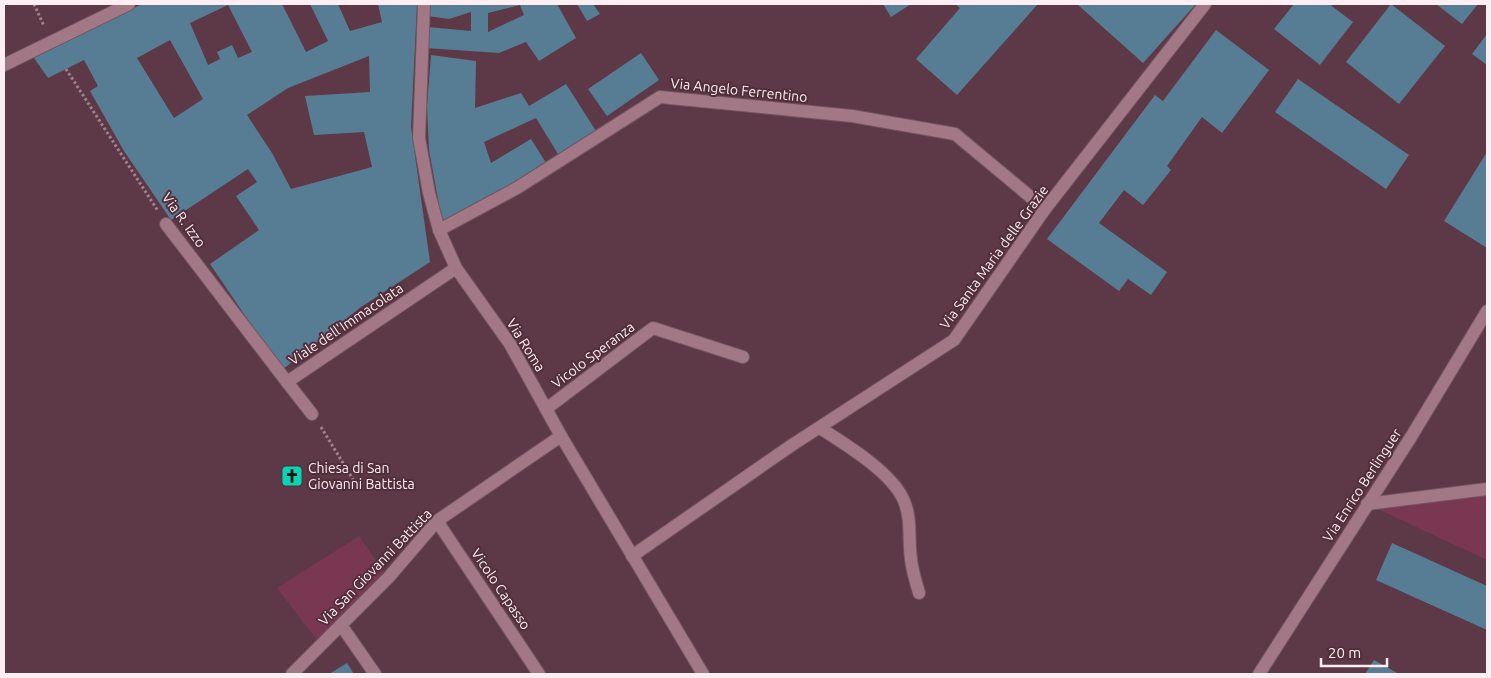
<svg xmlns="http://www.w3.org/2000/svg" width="1491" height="678" font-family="Ubuntu,sans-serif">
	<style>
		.green { fill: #793751 }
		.building { fill: #577d94; fill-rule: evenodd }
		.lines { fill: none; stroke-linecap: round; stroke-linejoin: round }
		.minor-casing { stroke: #72555f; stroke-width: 14 }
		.path { stroke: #9f838d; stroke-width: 3; stroke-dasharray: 2.5 2.5; stroke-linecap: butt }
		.minor { stroke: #a27887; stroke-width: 12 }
		.labels { text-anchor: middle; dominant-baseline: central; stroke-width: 4; stroke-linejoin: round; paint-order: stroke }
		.street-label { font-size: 14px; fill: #fceef2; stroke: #522e3b }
		.poi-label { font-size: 14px; fill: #fceef2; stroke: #522e3b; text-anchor: start }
	</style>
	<rect width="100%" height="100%" fill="#5d3846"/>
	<!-- green -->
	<g class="green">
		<polygon points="1487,489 1487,560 1367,504"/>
		<polygon points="359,536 388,578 321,645 277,588"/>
	</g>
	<!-- building -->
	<g class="building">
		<path d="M142,4h140l24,48 22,-11 -18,-37h28l12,27 32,-9 -4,-18h39l-6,123 19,135 -69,45 -79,63 -72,-106 49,-34 -23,-34 21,-14 -9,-13 -77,51 -47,-69 -34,-60 8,-5 -14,-26 -36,18 -14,-20zM228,5l24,47 -14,6 -6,-13 -15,7 3,7 -12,6 -18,-42zM170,40l33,59 -29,19 -37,-60zM369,56l1,36 -65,4 9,39 50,-3 8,35 -81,22 -19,-36 -25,-38 41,-27z"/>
		<path d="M428,4h129l19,34 -37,23 -13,-19 -27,11 -73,-5 2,-21 43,4v-19l-22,7 -21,-3zM520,5l4,10 -36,17v-19z"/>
		<polygon points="577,4 593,4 600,14 587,21"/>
		<polygon points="883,4 911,4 891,17"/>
		<polygon points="955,4 1037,5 957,95 916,59 960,8"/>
		<polygon points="1077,4 1196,4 1143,63"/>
		<polygon points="1294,4 1329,4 1353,22 1320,65 1274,29"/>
		<polygon points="1391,4 1445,46 1399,104 1346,62"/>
		<polygon points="1436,4 1478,4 1462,24"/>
		<polygon points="1216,30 1269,70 1222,133 1202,117 1167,166 1171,170 1143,205 1124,190 1099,223 1167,272 1151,295 1128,279 1119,291 1047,239 1155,95 1163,101"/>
		<polygon points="1487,34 1487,65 1472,54"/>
		<polygon points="641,53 659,80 607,116 588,89"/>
		<polygon points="431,55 476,61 475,108 521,93 529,106 566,84 596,131 558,154 536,118 484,142 491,163 531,139 548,166 501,193 442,221 429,150 427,106"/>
		<polygon points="1298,79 1409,155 1386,189 1275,112"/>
		<polygon points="1487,152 1487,248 1444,221"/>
		<polygon points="1392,543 1487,586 1487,630 1376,580"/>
		<polygon points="1374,660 1399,674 1365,674"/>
		<polygon points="347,663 354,674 329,674"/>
	</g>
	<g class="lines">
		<!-- minor casing -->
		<g class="minor-casing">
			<g id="minor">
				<polyline points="424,4 419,138 429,193 439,230 456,268 510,344 561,436 703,674"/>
				<polyline points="4,65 129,4"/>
				<polyline points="166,224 287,382"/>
				<polyline points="439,230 517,188 660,97 852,116 955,134 1045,209"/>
				<polyline points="546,409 653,328 743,357"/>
				<polyline points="312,414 287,382 456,268"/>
				<path d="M820,428c25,16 73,45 84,73 8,18 4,39 7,58 1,11 5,23 8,34"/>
				<polyline points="1367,504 1487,489"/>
				<polyline points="437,521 539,674"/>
				<polyline points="632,556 792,445 954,340 1045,209 1205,4"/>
				<polyline points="341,625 375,674"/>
				<polyline points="292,674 388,578 437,521 561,436"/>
				<polyline points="1259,674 1411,437 1487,311"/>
			</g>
		</g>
		<!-- path -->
		<g class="path">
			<polyline points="34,4 44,26"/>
			<polyline points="66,69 158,211"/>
			<polyline points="321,427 357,486"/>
		</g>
		<!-- minor -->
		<use href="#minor" class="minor"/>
	</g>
	<!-- icons -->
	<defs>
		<g id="church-square" transform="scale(1.125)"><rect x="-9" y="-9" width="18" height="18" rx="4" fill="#09d5b5" stroke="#522e3b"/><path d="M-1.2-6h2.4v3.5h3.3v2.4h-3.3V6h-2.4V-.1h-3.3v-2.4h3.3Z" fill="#111"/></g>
	</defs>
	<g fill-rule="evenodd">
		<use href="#church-square" x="292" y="476"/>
	</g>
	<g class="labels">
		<!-- street labels -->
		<g class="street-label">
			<text transform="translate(739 90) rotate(6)">Via Angelo Ferrentino</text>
			<text transform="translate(184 220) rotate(54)">Via R. Izzo</text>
			<text transform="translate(994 257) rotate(-54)">Via Santa Maria delle Grazie</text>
			<text transform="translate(346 324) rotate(-34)">Viale dell'Immacolata</text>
			<text transform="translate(526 345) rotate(58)">Via Roma</text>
			<text transform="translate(593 355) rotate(-37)">Vicolo Speranza</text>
			<text transform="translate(1362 485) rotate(-57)">Via Enrico Berlinguer</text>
			<text transform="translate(375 567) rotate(-46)">Via San Giovanni Battista</text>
			<text transform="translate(501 589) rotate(56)">Vicolo Capasso</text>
		</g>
		<!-- poi labels -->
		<g class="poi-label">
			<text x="308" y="468">Chiesa di San<tspan x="308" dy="16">Giovanni Battista</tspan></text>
		</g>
	</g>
	<!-- border -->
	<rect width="1491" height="678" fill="none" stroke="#fceef2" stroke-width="10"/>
	<!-- scale -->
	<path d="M1321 658v8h66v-8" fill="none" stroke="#fceef2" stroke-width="2.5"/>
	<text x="1328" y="658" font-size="15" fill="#fceef2" stroke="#522e3b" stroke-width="4" paint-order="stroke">20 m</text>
</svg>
